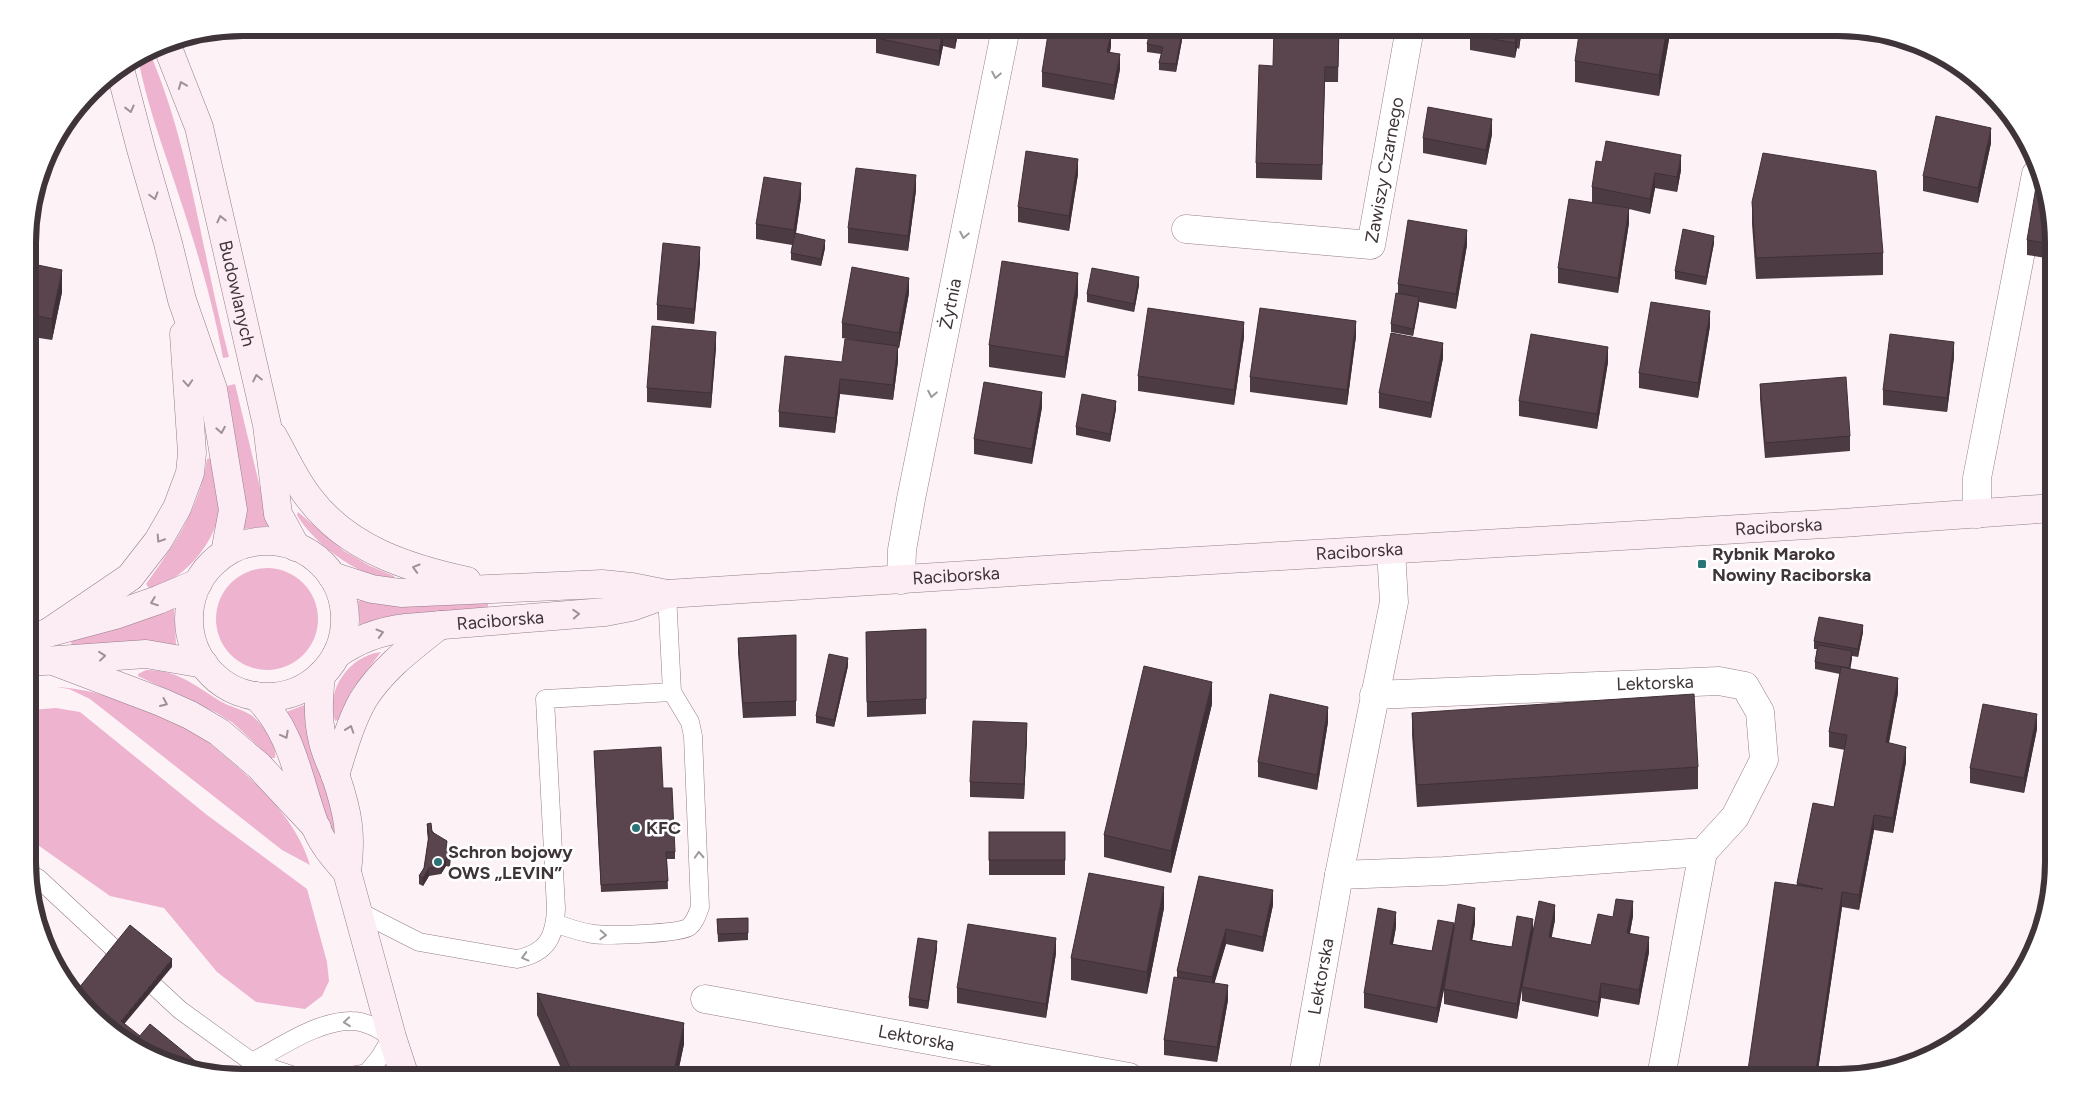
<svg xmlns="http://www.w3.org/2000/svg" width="2081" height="1105" font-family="Figtree,sans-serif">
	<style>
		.green { fill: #edb3cf }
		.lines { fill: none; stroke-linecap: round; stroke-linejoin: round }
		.service-casing { stroke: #957d88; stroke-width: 19 }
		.minor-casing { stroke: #957d88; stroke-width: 29 }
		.secondary-casing { stroke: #957d88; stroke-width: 29 }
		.service { stroke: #fff; stroke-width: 18 }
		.minor { stroke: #fff; stroke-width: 28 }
		.secondary { stroke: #fcedf4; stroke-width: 28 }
		.wall { fill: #4d3b44 }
		.shaded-wall { fill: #3f3037 }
		.building { fill: #5a454f; stroke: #3f3037 }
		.oneway { stroke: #9f9a9c }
		.oneway2 { stroke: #9e9096 }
		.poi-dot { fill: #2a7477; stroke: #fff; stroke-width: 2 }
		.labels { text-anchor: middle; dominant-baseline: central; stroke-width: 5; stroke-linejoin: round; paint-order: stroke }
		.street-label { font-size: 18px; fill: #3f3439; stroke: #fff }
		.poi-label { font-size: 18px; font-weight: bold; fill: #3f3439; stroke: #fff; text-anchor: start }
		.rim { fill: none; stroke: #3f3439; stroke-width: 6 }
	</style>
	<rect width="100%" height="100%" fill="#fdf3f7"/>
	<!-- green -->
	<g class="green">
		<path d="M149,51c42,97 53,204 80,306l-6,1c-9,-50 -23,-98 -39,-147 -16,-51 -36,-100 -46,-153z"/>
		<polygon points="235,384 269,525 268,526 243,529 244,494 227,386"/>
		<path d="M210,458c6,16 11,41 8,58 -4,28 -39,69 -69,72l-3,-4c28,-39 54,-76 61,-125z"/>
		<path d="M298,512l46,39 26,15 24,10v2c-32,3 -82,-36 -97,-63z"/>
		<circle cx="267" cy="619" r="51"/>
		<polygon points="361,600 401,607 488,602 488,610 360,626 358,601"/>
		<polygon points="174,608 176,645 159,642 72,647 71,641 155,616"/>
		<path d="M381,652l-29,38 -14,30 -3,1c-10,-31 14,-65 46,-69z"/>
		<path d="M146,670c32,0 48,15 74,31 10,6 22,8 31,14 11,8 27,29 24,43h-4l-38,-35 -16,-10 -79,-37v-2z"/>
		<path d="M56,687c40,2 77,17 113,34 10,5 22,8 31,15 10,6 18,15 27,22 34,29 70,63 83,107l-28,-15 -192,-151 -21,-10z"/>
		<polygon points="307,704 345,847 337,850 305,750 297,729 286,712"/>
		<polygon points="56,708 80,712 207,815 307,889 327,962 329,981 322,996 305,1009 256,1002 217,972 164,908 110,896 35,843 29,842 29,710"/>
	</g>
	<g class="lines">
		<!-- service casing -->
		<g class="service-casing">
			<g id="service">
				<polyline points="29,873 39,879 180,1010 252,1062 298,1077"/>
				<path d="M358,911l61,31 98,17c30,-6 38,-22 39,-51l-11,-209 127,-7"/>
				<path d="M555,923c13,5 25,9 38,11 14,2 86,0 96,-7 6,-5 8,-12 11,-20l-7,-171 -3,-14 -18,-30 -5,-98"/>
				<path d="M252,1062c29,-15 67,-42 100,-41 14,0 28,9 40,16l-12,20 -13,16 -23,4"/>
			</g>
		</g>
		<!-- minor casing -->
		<g class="minor-casing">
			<g id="minor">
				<path id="s1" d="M1186,229l185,16 39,-217"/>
				<polyline points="1977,514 1977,478 2036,174"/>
				<path id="s2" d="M901,580l1,-30 9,-51 95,-471"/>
				<polyline points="1339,875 1444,871 1703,852 1735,817 1764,760 1760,712 1745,686 1719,681 1374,695"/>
				<path id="s3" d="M705,999l424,78"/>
				<path id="s4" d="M1303,1077l36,-202 55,-273 -3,-52"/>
				<polyline points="1661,1077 1703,852"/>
			</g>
		</g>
		<!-- secondary casing -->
		<g class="secondary-casing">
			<g id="secondary">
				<path id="s5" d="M166,43l33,84 68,298 11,89 18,33"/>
				<polyline points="120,69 141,149 168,243 182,300 213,389 233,510 225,553"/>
				<path d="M273,436c12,21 22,45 37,63 38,50 98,69 157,82"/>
				<circle cx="267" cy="619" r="78"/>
				<path id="s6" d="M332,576l40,13 29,4 201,-9 30,3 35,7 409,-26 766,-45 211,-15"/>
				<polyline points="49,632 130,577 158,541 177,508 190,473 192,453 184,334"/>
				<polyline points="29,638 115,615 158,600 198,583"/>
				<path id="s7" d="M337,654c21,-15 43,-23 69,-26l199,-16 26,-5 36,-13"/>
				<polyline points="53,661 161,702 190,715 219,732 259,766 317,828"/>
				<polyline points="29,662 146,654 204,664"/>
				<path d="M321,675c-2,21 -4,41 1,62 2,14 9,26 14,40 12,36 16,57 11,95l45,165 13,40"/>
				<path d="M256,696c38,36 42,86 60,132 7,17 19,30 31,44"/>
				<path d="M335,775c8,-25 15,-52 28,-75 19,-31 49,-53 77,-75"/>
			</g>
		</g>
		<!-- service -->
		<use href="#service" class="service"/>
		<!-- minor -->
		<use href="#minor" class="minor"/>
		<!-- secondary -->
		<use href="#secondary" class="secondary"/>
	</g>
	<!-- wall -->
	<g class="wall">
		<polygon points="630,28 652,28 651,32"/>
		<polygon points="831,28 849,28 848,31"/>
		<polygon points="878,28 959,28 955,49 943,46 939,66 876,53 876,38"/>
		<polygon points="1339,28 1338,82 1325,82 1322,180 1256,178 1256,163 1273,66"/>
		<polygon points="1522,28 1519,49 1517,48 1515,58 1470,50 1470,35"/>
		<polygon points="1671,28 1659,96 1575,82 1575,61"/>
		<polygon points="1182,40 1176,72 1159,70 1159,63 1161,54 1147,52 1147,44"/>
		<polygon points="1111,46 1110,52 1120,69 1114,100 1042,87 1042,72"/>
		<polygon points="1492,134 1486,165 1423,153 1423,138"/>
		<polygon points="1991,143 1978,203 1923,191 1923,176"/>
		<polygon points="1602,162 1681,170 1677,192 1655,188 1650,214 1629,209 1629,223 1618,293 1558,283 1558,268 1592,202 1592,187"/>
		<polygon points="1078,174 1069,231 1018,222 1018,207"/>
		<polygon points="916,190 908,251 848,243 848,228"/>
		<polygon points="801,198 796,233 825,248 821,266 791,260 791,253 792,245 756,239 756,224"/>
		<polygon points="1752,202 1883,253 1883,275 1756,279 1752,224"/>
		<polygon points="2052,215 2052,259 2027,255 2027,240"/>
		<polygon points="1714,243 1706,285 1675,279 1675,271"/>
		<polygon points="1467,245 1456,309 1419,302 1413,336 1391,332 1391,324 1398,294 1398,284"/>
		<polygon points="700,262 694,324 657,320 657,305"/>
		<polygon points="28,263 62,292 52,340 33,337 28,360"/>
		<polygon points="1139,285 1134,312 1087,302 1087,294"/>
		<polygon points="909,293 899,348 898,348 898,361 893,400 840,394 835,433 779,427 779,412 842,362 863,342 842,338 842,323"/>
		<polygon points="1078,294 1065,378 989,367 989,345"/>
		<polygon points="1710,326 1698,398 1639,388 1639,373"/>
		<polygon points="1356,336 1347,405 1250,392 1250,377"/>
		<polygon points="1244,337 1234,405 1138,391 1138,376"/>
		<polygon points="716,347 711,408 647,402 647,388"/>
		<polygon points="1954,357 1947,412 1883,405 1883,390"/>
		<polygon points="1443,358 1431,418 1379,408 1379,393"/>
		<polygon points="1608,362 1597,429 1519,416 1519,401"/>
		<polygon points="1760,384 1850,436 1850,451 1765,458 1760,399"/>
		<polygon points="1042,407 1032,464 974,454 974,439"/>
		<polygon points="1116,409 1110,442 1076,435 1076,427"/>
		<polygon points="926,629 926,714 867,717 866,632"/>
		<polygon points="1863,632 1858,657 1852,656 1850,669 1898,693 1889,743 1906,762 1893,833 1874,830 1859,910 1842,907 1817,1077 1747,1077 1797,883 1834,807 1845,750 1829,747 1829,732 1840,674 1815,669 1815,662 1817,649 1814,649 1814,641"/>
		<polygon points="796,635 796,716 743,718 738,653 738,638"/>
		<polygon points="848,666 834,727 816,723 816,716"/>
		<polygon points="1212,704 1171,873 1104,857 1104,835"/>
		<polygon points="1412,713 1698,767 1698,789 1417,807 1412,735"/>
		<polygon points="1328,722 1317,790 1258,777 1258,762"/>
		<polygon points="2037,729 2024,793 1970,783 1970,768"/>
		<polygon points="1027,737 1024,799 970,797 970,782"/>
		<polygon points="594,751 663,788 675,852 675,859 667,859 668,889 601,892"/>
		<polygon points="2053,807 2053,862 2046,860 2046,838"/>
		<polygon points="427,824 447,849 451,857 450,867 446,866 441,874 429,876 423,886 419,884 419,876 424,868 428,840 427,832"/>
		<rect x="989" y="832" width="76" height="43"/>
		<polygon points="1199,876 1273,905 1263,952 1226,944 1214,983 1228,1000 1217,1062 1164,1055 1164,1040 1177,978 1177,971"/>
		<polygon points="1164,908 1147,994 1071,980 1071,958"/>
		<polygon points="1633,916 1630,933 1649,952 1639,1005 1601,998 1598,1017 1522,1001 1522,990 1517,1019 1444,1004 1444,990 1437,1023 1364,1008 1364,993 1396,927 1393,944 1432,951 1454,927 1475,923 1472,940 1512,947 1533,929 1555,920 1551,937 1591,945 1613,917"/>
		<polygon points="748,918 748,940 718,942 717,919"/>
		<polygon points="937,949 928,1009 909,1006 909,998"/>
		<polygon points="1056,953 1046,1018 957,1003 957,988"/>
		<polygon points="537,993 684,1044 677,1077 565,1077 537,1015"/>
	</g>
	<!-- shaded-wall -->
	<g class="shaded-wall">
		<polygon points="956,28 959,28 955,49 955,34"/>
		<polygon points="1520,28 1522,28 1519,49 1519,34"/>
		<polygon points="1667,28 1671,28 1659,96 1659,75"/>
		<polygon points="943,31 943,46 939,66 939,51"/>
		<polygon points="1111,31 1111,46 1107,67 1107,52"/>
		<polygon points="1182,33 1182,40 1176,72 1176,64"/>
		<polygon points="1517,33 1517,48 1515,58 1515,43"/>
		<polygon points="1120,54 1120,69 1114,100 1114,85"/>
		<polygon points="1492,119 1492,134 1486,165 1486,150"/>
		<polygon points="1991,128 1991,143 1978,203 1978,188"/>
		<polygon points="1681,155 1681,170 1677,192 1677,177"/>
		<polygon points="1078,159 1078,174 1069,231 1069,216"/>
		<polygon points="1655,173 1655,188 1650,214 1650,199"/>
		<polygon points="916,175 916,190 908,251 908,236"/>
		<polygon points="801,183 801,198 794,245 794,230"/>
		<polygon points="1629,208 1629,223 1618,293 1618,278"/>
		<polygon points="1467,230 1467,245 1456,309 1456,294"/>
		<polygon points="1714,236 1714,243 1706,285 1706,277"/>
		<polygon points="825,240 825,248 821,266 821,259"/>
		<polygon points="700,247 700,262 694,324 694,309"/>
		<polygon points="62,270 62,292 52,340 52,319"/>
		<polygon points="1078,273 1078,294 1065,378 1065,357"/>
		<polygon points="1139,277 1139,285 1134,312 1134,304"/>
		<polygon points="909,278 909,293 899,348 899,333"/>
		<polygon points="1419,297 1419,305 1413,336 1413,329"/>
		<polygon points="1710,311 1710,326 1698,398 1698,383"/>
		<polygon points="33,315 33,337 28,360 28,339"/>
		<polygon points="1356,321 1356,336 1347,405 1347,390"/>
		<polygon points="1244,322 1244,337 1234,405 1234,390"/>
		<polygon points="716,332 716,347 711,408 711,393"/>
		<polygon points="1954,342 1954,357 1947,412 1947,398"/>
		<polygon points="1443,343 1443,358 1431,418 1431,403"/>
		<polygon points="898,346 898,361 893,400 893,385"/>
		<polygon points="1608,347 1608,362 1597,429 1597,414"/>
		<polygon points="29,374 29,395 28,400 28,379"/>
		<polygon points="840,379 840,394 835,433 835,418"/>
		<polygon points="1042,392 1042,407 1032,464 1032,449"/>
		<polygon points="1116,401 1116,409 1110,442 1110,434"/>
		<polygon points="32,440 32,462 29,480 28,459"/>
		<polygon points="1863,625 1863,632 1858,657 1858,649"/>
		<polygon points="1852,651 1852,659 1849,676 1849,668"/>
		<polygon points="848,658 848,666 834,727 834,720"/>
		<polygon points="1898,678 1898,693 1886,757 1886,742"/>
		<polygon points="1212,682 1212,704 1171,873 1171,851"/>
		<polygon points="1328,707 1328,722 1317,790 1317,775"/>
		<polygon points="2037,714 2037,729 2024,793 2024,778"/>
		<polygon points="1027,723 1027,737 1024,799 1024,784"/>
		<polygon points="1906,747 1906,762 1893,833 1893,818"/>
		<polygon points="1874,815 1874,830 1859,910 1859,895"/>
		<polygon points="446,858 446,866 441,874 441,867"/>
		<polygon points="429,868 429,876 423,886 423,878"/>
		<polygon points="1164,887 1164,908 1147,994 1147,972"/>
		<polygon points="1273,890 1273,905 1263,952 1263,937"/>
		<polygon points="1842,892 1842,907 1817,1077 1815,1077"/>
		<polygon points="1633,901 1633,916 1627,948 1627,933"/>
		<polygon points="1555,905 1555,920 1549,952 1549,937"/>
		<polygon points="1475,908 1475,923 1470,955 1470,940"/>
		<polygon points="1396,912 1396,927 1390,959 1390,944"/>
		<polygon points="1533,919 1533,934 1522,987 1517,1019 1517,1004"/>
		<polygon points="1454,923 1454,938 1437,1023 1437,1008"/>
		<polygon points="1226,929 1226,944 1212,992 1212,977"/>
		<polygon points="1649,937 1649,952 1639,1005 1639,990"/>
		<polygon points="1056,938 1056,953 1046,1018 1046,1004"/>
		<polygon points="937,941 937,949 928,1009 928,1001"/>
		<polygon points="172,959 172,967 121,1028 121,1021"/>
		<polygon points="1601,983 1601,998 1598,1017 1598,1002"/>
		<polygon points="1228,985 1228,1000 1217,1062 1217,1047"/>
		<polygon points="684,1023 684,1044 677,1077 673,1077"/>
	</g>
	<!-- building -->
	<g class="building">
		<polygon points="878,28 956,28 955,34 943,31 939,51 876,38"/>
		<polygon points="1049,28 1090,28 1111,31 1107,52 1120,54 1114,85 1042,72"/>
		<polygon points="1151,28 1182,33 1176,64 1159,63 1163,47 1147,44"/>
		<polygon points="1274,28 1339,28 1338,67 1325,67 1322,165 1256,163 1259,65 1273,66"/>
		<polygon points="1471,28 1520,28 1519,34 1517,33 1515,43 1470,35"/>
		<polygon points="1580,28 1667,28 1659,75 1575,61"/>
		<polygon points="1428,107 1492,119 1486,150 1423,138"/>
		<polygon points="1936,116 1991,128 1978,188 1923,176"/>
		<polygon points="1606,141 1681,155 1677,177 1655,173 1650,199 1592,187 1596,161 1602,162"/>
		<polygon points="1026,151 1078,159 1069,216 1018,207"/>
		<polygon points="1763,153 1876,171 1883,253 1756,258 1752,202"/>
		<polygon points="856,168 916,175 908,236 848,228"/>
		<polygon points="764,177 801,183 794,230 756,224"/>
		<polygon points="2037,181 2039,181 2052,215 2052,244 2027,240"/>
		<polygon points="1569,199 1629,208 1618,278 1558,268"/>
		<polygon points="1408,220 1467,230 1456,294 1398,284"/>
		<polygon points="1683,229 1714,236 1706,277 1675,271"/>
		<polygon points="795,233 825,240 821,259 791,253"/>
		<polygon points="663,243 700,247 694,309 657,305"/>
		<polygon points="1002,261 1078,273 1065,357 989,345"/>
		<polygon points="28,263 62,270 52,319 33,315 28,339"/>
		<polygon points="852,267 909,278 899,333 842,323"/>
		<polygon points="1092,268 1139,277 1134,304 1087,294"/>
		<polygon points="1396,293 1419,297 1413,329 1391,324"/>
		<polygon points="1651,302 1710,311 1698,383 1639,373"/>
		<polygon points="1148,308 1244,322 1234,390 1138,376"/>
		<polygon points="1260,308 1356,321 1347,390 1250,377"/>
		<polygon points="652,326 716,332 711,393 647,388"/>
		<polygon points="1391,333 1443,343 1431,403 1379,393"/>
		<polygon points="1531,334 1608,347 1597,414 1519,401"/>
		<polygon points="1890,334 1954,342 1947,398 1883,390"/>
		<polygon points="845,339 898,346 893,385 840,379 835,418 779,412 785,356 842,362"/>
		<polygon points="1846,377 1850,436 1765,443 1760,384"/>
		<polygon points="984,382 1042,392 1032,449 974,439"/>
		<polygon points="1082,394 1116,401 1110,434 1076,427"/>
		<polygon points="28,439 32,440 28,459"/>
		<polygon points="1819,617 1863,625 1858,649 1814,641"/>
		<polygon points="926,629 926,699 867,702 866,632"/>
		<polygon points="796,635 796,701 743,703 738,638"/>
		<polygon points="1818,645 1852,651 1849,668 1815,662"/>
		<polygon points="829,654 848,658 834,720 816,716"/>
		<polygon points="1144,666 1212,682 1171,851 1104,835"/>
		<polygon points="1841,667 1898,678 1886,742 1906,747 1893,818 1874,815 1859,895 1842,892 1815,1077 1747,1077 1775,882 1823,889 1797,883 1813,803 1834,807 1847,735 1829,732"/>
		<polygon points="1270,694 1328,707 1317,775 1258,762"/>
		<polygon points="1694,694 1698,767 1417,785 1412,713"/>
		<polygon points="1983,704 2037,714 2024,778 1970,768"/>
		<polygon points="973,721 1027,723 1024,784 970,782"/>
		<polygon points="661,747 663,788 672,788 675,852 666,852 668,881 601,885 594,751"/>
		<polygon points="2053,807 2053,840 2046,838"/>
		<polygon points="431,823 432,832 447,841 446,849 451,849 450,859 446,858 441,867 429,868 423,878 419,876 424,868 429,835 427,824"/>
		<rect x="989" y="832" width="76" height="28"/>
		<polygon points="1089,873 1164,887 1147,972 1071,958"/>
		<polygon points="1199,876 1273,890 1263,937 1226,929 1212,977 1177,971"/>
		<polygon points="1616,899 1633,901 1627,933 1649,937 1639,990 1601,983 1598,1002 1522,987 1539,901 1555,905 1549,937 1591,945 1598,914 1613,917"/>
		<polygon points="1458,904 1475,908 1470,940 1491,944 1512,947 1517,916 1533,919 1517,1004 1444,989"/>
		<polygon points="1378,908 1396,912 1390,944 1432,951 1438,920 1454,923 1437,1008 1364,993"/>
		<polygon points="748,918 748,933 718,934 717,919"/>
		<polygon points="968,924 1056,938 1046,1004 957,988"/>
		<polygon points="130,925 172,959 121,1021 140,1036 132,1045 101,1024 74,994"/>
		<polygon points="918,938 937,941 928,1001 909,998"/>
		<polygon points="1174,977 1228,985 1217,1047 1164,1040"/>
		<polygon points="537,993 684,1023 673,1077 574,1077"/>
		<polygon points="150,1024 205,1069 147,1055 132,1045"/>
		<polygon points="904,1073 930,1077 903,1077"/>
	</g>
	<!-- one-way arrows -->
	<defs><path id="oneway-chevron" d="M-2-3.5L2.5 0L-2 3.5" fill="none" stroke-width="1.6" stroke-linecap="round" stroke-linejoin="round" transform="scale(1.25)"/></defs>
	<g class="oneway">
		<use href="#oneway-chevron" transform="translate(996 75) rotate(101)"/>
		<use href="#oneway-chevron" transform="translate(964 235) rotate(101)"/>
		<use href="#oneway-chevron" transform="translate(932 394) rotate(101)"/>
		<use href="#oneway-chevron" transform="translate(699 855) rotate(-93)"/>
		<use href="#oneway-chevron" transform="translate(603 935) rotate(3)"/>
		<use href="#oneway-chevron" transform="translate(525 957) rotate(165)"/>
		<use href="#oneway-chevron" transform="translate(347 1022) rotate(174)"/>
	</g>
	<g class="oneway2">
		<use href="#oneway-chevron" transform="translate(182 85) rotate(-112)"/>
		<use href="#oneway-chevron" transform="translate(130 109) rotate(76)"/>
		<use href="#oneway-chevron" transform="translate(154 196) rotate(74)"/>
		<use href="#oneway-chevron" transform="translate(221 219) rotate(-103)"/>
		<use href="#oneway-chevron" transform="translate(257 378) rotate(-102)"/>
		<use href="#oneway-chevron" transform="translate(188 383) rotate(86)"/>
		<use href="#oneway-chevron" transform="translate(221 430) rotate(80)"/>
		<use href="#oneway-chevron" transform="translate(160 539) rotate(123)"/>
		<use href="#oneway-chevron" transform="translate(416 568) rotate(-164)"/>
		<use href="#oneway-chevron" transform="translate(154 602) rotate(159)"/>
		<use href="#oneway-chevron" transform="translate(576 614) rotate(-4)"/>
		<use href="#oneway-chevron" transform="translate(380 633) rotate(-16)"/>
		<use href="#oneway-chevron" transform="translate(102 656) rotate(-6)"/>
		<use href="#oneway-chevron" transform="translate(164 703) rotate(24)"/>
		<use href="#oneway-chevron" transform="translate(350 729) rotate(-71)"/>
		<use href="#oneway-chevron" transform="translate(285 735) rotate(62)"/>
	</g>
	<!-- markers -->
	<g class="poi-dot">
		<rect x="1697" y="559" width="10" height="10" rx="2.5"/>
		<circle cx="636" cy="828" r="5"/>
		<circle cx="438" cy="862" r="5"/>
	</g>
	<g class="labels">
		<!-- street labels -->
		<g class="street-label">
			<text stroke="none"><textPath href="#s1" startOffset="262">Zawiszy Czarnego</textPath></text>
			<text stroke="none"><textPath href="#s5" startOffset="261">Budowlanych</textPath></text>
			<text stroke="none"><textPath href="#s2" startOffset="281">Żytnia</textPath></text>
			<text stroke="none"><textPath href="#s6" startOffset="1452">Raciborska</textPath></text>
			<text stroke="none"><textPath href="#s6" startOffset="1032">Raciborska</textPath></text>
			<text stroke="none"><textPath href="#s6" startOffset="628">Raciborska</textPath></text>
			<text stroke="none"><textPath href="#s7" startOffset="169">Raciborska</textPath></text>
			<text transform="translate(1655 683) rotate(-2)">Lektorska</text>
			<text stroke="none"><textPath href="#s4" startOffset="102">Lektorska</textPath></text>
			<text stroke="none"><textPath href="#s3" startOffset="215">Lektorska</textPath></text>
		</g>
		<!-- poi labels -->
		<g class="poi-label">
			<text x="1712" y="554">Rybnik Maroko<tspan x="1712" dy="21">Nowiny Raciborska</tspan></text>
			<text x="646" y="828">KFC</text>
			<text x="448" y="852">Schron bojowy<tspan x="448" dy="21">OWS „LEVIN”</tspan></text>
		</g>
	</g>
	<!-- crop -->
	<path d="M0 0H2081V1105H0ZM243 36H1838A207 207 0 0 1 2045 243V862A207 207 0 0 1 1838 1069H243A207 207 0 0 1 36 862V243A207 207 0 0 1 243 36Z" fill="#fff" fill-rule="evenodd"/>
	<path class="rim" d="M243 36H1838A207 207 0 0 1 2045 243V862A207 207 0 0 1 1838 1069H243A207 207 0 0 1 36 862V243A207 207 0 0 1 243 36Z"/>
</svg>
